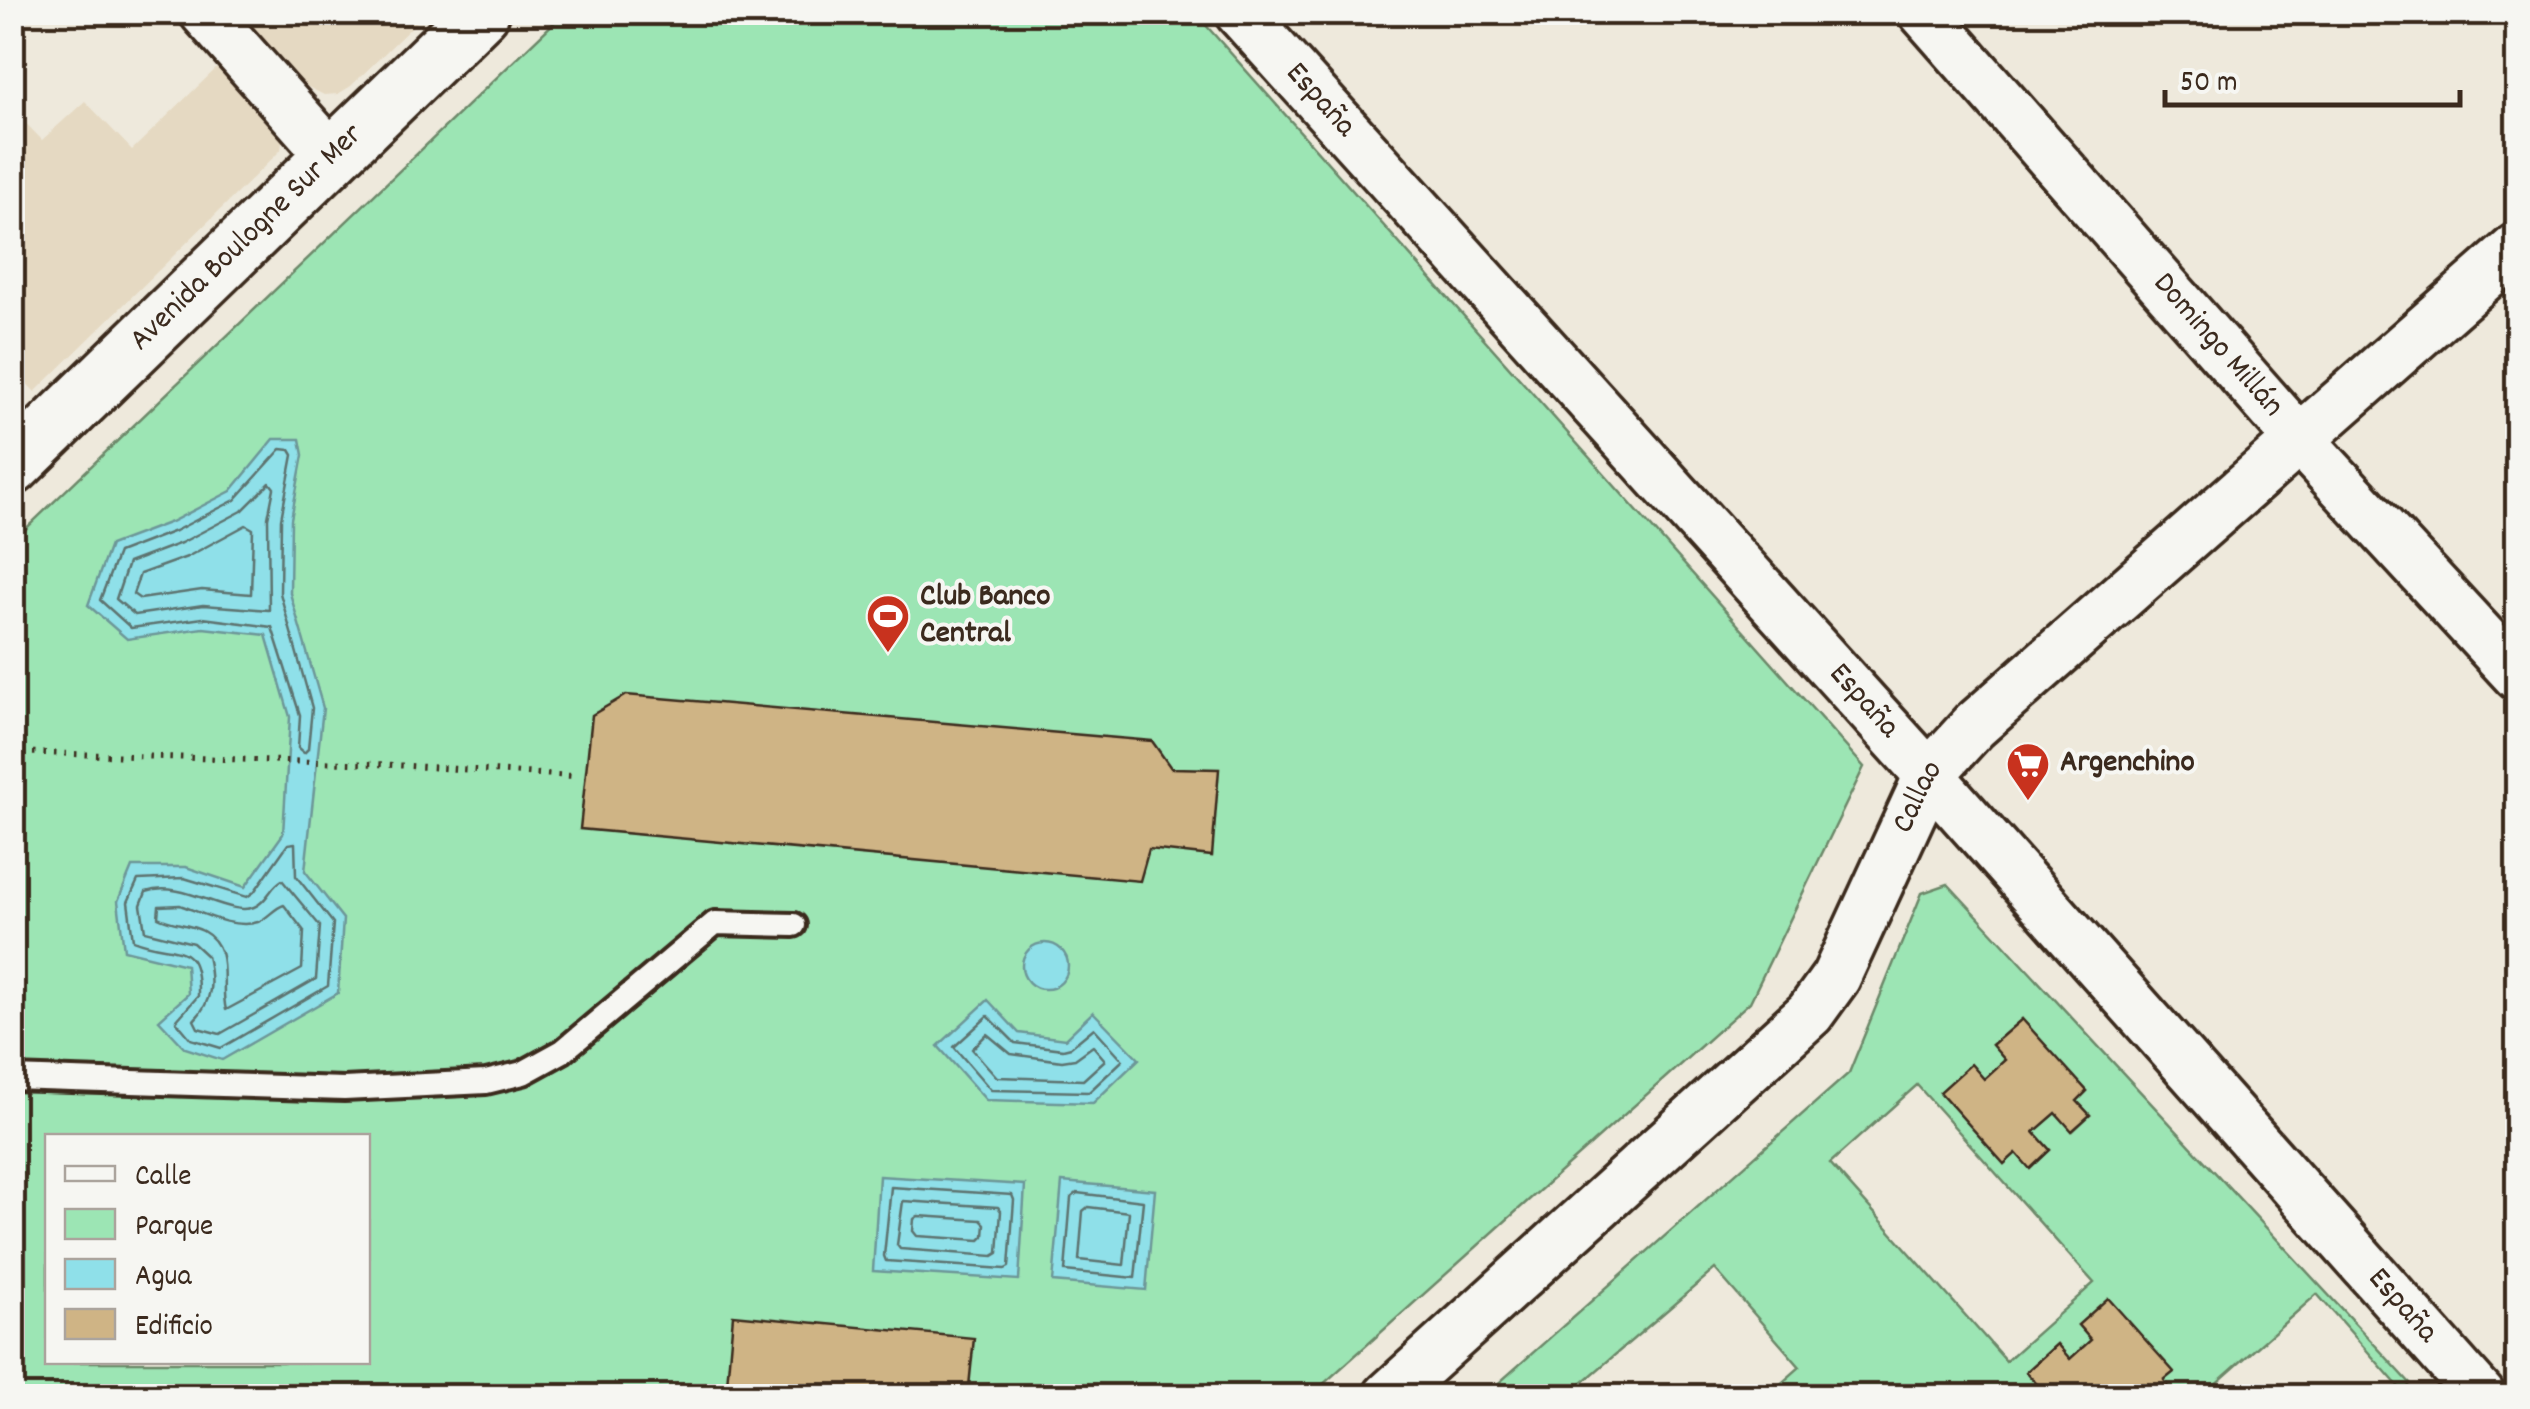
<svg xmlns="http://www.w3.org/2000/svg" width="2530" height="1409" font-family="Dekko,sans-serif">
	<style>
		.built { fill: #e5d9c2 }
		.green { fill: #9ce5b4; stroke: #6c8869; stroke-width: 2.5; fill-rule: evenodd }
		.water { fill: #8fe0e9; stroke: #6d9798; stroke-width: 2.5 }
		.lines { fill: none; stroke-linecap: round; stroke-linejoin: round }
		.shore { stroke: #5d736f; stroke-width: 2.5 }
		.building { fill: #cfb485; stroke: #3b2a1e; stroke-width: 2.5 }
		.service-casing { stroke: #3b2a1e; stroke-width: 30 }
		.minor-casing { stroke: #3b2a1e; stroke-width: 55 }
		.secondary-casing { stroke: #3b2a1e; stroke-width: 62 }
		.path { stroke: #3b2a1e; stroke-width: 6; stroke-dasharray: 2.5 8; stroke-linecap: butt }
		.service { stroke: #f6f6f2; stroke-width: 22 }
		.minor { stroke: #f6f6f2; stroke-width: 48 }
		.secondary { stroke: #f6f6f2; stroke-width: 55 }
		.labels { text-anchor: middle; dominant-baseline: central; stroke-width: 8; stroke-linejoin: round; paint-order: stroke }
		.street-label { font-size: 32px; fill: #3b2a1e; stroke: #f6f6f2 }
		.poi-label { font-size: 32px; font-weight: bold; fill: #3b2a1e; stroke: #f6f6f2; text-anchor: start }
	</style>
	<rect width="100%" height="100%" fill="#eee9dc"/>
	<filter id="ink" filterUnits="userSpaceOnUse"><feTurbulence type="fractalNoise" baseFrequency=".01" numOctaves="2"/><feDisplacementMap in="SourceGraphic" scale="20" xChannelSelector="R" yChannelSelector="G"/><feConvolveMatrix kernelMatrix="1 2 1 2 8 2 1 2 1" color-interpolation-filters="sRGB"/></filter>
	<g filter="url(#ink)">
		<!-- built -->
		<g class="built">
			<polygon points="237,13 426,13 351,86 338,94 324,95 300,83"/>
			<polygon points="224,61 283,135 281,150 35,392 13,369 12,109 42,140 85,101 132,150"/>
		</g>
		<!-- green -->
		<g class="green">
			<path d="M564,13h631l669,754 -114,235 -440,394h-1297v-855zM48,1136h320v226h-320z"/>
			<path d="M1948,884l462,499 -6,13h-16l11,-9 -82,-93 -115,102h-27l-11,-16 9,-9 -65,-72 -30,26 13,15 -21,19 -13,-15 -30,27 21,25h-258l-3,-3 -4,3h-16l33,-29 -85,-98 -148,127h-83l365,-323 73,-180zM2022,1019l65,72 -10,10 13,14 -17,16 -17,-18 -22,19 16,18 -20,18 -14,-15 -12,11 -64,-72 31,-27 13,14 21,-19 -13,-15zM1917,1085l177,198 -88,78 -176,-198z"/>
		</g>
		<!-- water -->
		<g class="water">
			<polygon points="274,439 300,439 303,455 291,519 290,593 323,708 305,871 343,919 338,993 222,1060 185,1048 159,1020 188,994 186,965 124,950 118,901 132,867 186,867 245,887 283,834 290,717 266,635 203,628 127,639 88,605 110,545 171,522 231,491"/>
			<circle cx="1045" cy="966" r="23"/>
			<polygon points="988,1000 1019,1033 1065,1039 1093,1012 1139,1059 1093,1103 986,1100 938,1046"/>
			<polygon points="879,1176 1025,1185 1019,1280 873,1271"/>
			<polygon points="1062,1182 1155,1190 1146,1290 1053,1282"/>
		</g>
		<g class="lines">
			<!-- shore -->
			<g class="shore">
				<polygon points="281,449 290,450 293,455 281,519 280,593 312,708 308,749 304,753 298,748 300,715 272,627 203,618 131,628 100,600 118,553 175,531 235,500"/>
				<polygon points="270,483 274,488 268,518 269,610 203,605 135,615 116,599 128,563 181,543 242,511"/>
				<polygon points="246,525 253,529 251,594 202,590 140,599 133,594 140,574 187,557"/>
				<path d="M295,843l1,33 37,47 -5,63 -107,62 -30,-9 -15,-18 22,-25c1,-59 -22,-39 -65,-56l-5,-38 10,-22 46,-2 63,19 7,-5 34,-48z"/>
				<path d="M282,880l38,46 -4,53 -96,55 -22,-6 -4,-8c19,-19 19,-38 13,-64l-14,-13 -48,-12 -4,-26 5,-13c37,-13 84,26 108,15 13,-5 17,-21 28,-27z"/>
				<path d="M180,905c22,8 54,25 78,17 10,-4 16,-14 26,-17l20,26 -2,38 -76,41c-7,-26 8,-62 -23,-79 -14,-7 -32,-7 -45,-14l1,-11z"/>
				<polygon points="988,1016 1015,1043 1063,1049 1071,1047 1094,1028 1123,1060 1089,1092 991,1090 954,1047"/>
				<polygon points="987,1034 1011,1054 1062,1061 1075,1059 1093,1046 1105,1060 1083,1080 997,1077 972,1049"/>
				<polygon points="891,1187 1012,1195 1014,1200 1009,1267 1005,1269 886,1261 884,1256"/>
				<polygon points="1077,1193 1143,1201 1135,1278 1065,1271 1071,1198"/>
				<polygon points="903,1201 998,1207 1001,1211 998,1253 993,1256 900,1249 897,1245"/>
				<polygon points="1088,1207 1129,1212 1124,1265 1079,1260 1083,1211"/>
				<polygon points="918,1216 981,1220 985,1224 984,1236 980,1240 917,1236 913,1231 914,1219"/>
			</g>
		</g>
		<!-- building -->
		<g class="building">
			<polygon points="626,695 1152,741 1171,768 1219,769 1212,856 1149,849 1140,881 580,829 592,715"/>
			<polygon points="2022,1019 2087,1091 2077,1101 2090,1115 2072,1131 2056,1113 2034,1132 2050,1150 2030,1169 2016,1153 2004,1164 1940,1092 1971,1064 1984,1079 2005,1060 1992,1045"/>
			<polygon points="2108,1298 2174,1372 2164,1380 2175,1396 2145,1396 2142,1393 2138,1396 2048,1396 2026,1372 2057,1344 2070,1359 2091,1340 2078,1325"/>
			<polygon points="733,1315 974,1338 968,1396 726,1396"/>
		</g>
		<g class="lines">
			<!-- service casing -->
			<g class="service-casing">
				<polyline id="service" points="12,1078 344,1089 486,1082 523,1073 563,1051 715,923 794,925"/>
			</g>
			<!-- minor casing -->
			<g class="minor-casing">
				<g id="minor">
					<polyline points="204,12 331,155"/>
					<path id="s1" d="M1239,12l690,763 552,621"/>
					<path id="s2" d="M1923,12l375,426 220,238"/>
					<path id="s3" d="M1388,1396l422,-383 26,-36 93,-202 45,-49 544,-479"/>
				</g>
			</g>
			<!-- secondary casing -->
			<g class="secondary-casing">
				<g id="secondary">
					<path id="s4" d="M12,467l469,-455"/>
				</g>
			</g>
			<!-- path -->
			<polyline class="path" points="12,752 377,764 573,776"/>
			<!-- service -->
			<use href="#service" class="service"/>
			<!-- minor -->
			<use href="#minor" class="minor"/>
			<!-- secondary -->
			<use href="#secondary" class="secondary"/>
		</g>
	</g>
	<!-- icons -->
	<defs>
		<g id="stadium-pin" transform="scale(2.25)"><path d="M0 17L-7.5 6A9.5 9.5 0 1 1 7.5 6Z" fill="#c8321e" stroke="#f6f6f2"/><path d="M0-5a6.5 5 0 1 0 0 10a6.5 5 0 1 0 0-10ZM-3.5-1.8h7v3.6h-7Z" fill="#fff"/></g>
		<g id="supermarket-pin" transform="scale(2.25)"><path d="M0 17L-7.5 6A9.5 9.5 0 1 1 7.5 6Z" fill="#c8321e" stroke="#f6f6f2"/><path d="M-6-5.5h2.5l.6 2H6L4.5 2H-2.5L-4.4-4H-6ZM-1.5 3.2a1.3 1.3 0 1 0 .1 0ZM3 3.2a1.3 1.3 0 1 0 .1 0Z" fill="#fff"/></g>
	</defs>
	<g fill-rule="evenodd">
		<use href="#stadium-pin" x="888" y="616"/>
		<use href="#supermarket-pin" x="2028" y="764"/>
	</g>
	<g class="labels">
		<!-- street labels -->
		<g class="street-label">
			<text stroke="none"><textPath href="#s1" startOffset="120">España</textPath></text>
			<text stroke="none"><textPath href="#s4" startOffset="328">Avenida Boulogne Sur Mer</textPath></text>
			<text stroke="none"><textPath href="#s2" startOffset="445">Domingo Millán</textPath></text>
			<text stroke="none"><textPath href="#s1" startOffset="930">España</textPath></text>
			<text stroke="none"><textPath href="#s3" startOffset="812">Callao</textPath></text>
			<text stroke="none"><textPath href="#s1" startOffset="1740">España</textPath></text>
		</g>
		<!-- poi labels -->
		<g class="poi-label">
			<text x="920" y="598">Club Banco<tspan x="920" dy="37">Central</tspan></text>
			<text x="2060" y="764">Argenchino</text>
		</g>
	</g>
	<!-- margin -->
	<rect width="2530" height="1409" fill="none" stroke="#f6f6f2" stroke-width="50"/>
	<rect x="25" y="25" width="2480" height="1359" fill="none" stroke="#3b2a1e" stroke-width="4" filter="url(#ink)"/>
	<!-- legend -->
	<rect x="45" y="1134" width="325" height="230" fill="#f6f6f2" stroke="#aba49d" stroke-width="2.5"/>
	<rect x="65" y="1166" width="50" height="15" fill="#f6f6f2" stroke="#aba49d" stroke-width="2.5"/>
	<text x="135" y="1184" font-size="30" fill="#3b2a1e">Calle</text>
	<rect x="65" y="1209" width="50" height="30" fill="#9ce5b4" stroke="#aba49d" stroke-width="2.5"/>
	<text x="135" y="1234" font-size="30" fill="#3b2a1e">Parque</text>
	<rect x="65" y="1259" width="50" height="30" fill="#8fe0e9" stroke="#aba49d" stroke-width="2.5"/>
	<text x="135" y="1284" font-size="30" fill="#3b2a1e">Agua</text>
	<rect x="65" y="1309" width="50" height="30" fill="#cfb485" stroke="#aba49d" stroke-width="2.5"/>
	<text x="135" y="1334" font-size="30" fill="#3b2a1e">Edificio</text>
	<!-- scale -->
	<path d="M2165 90v15h295v-15" fill="none" stroke="#3b2a1e" stroke-width="5"/>
	<text x="2180" y="90" font-size="30" fill="#3b2a1e" stroke="#f6f6f2" stroke-width="8" paint-order="stroke">50 m</text>
</svg>
